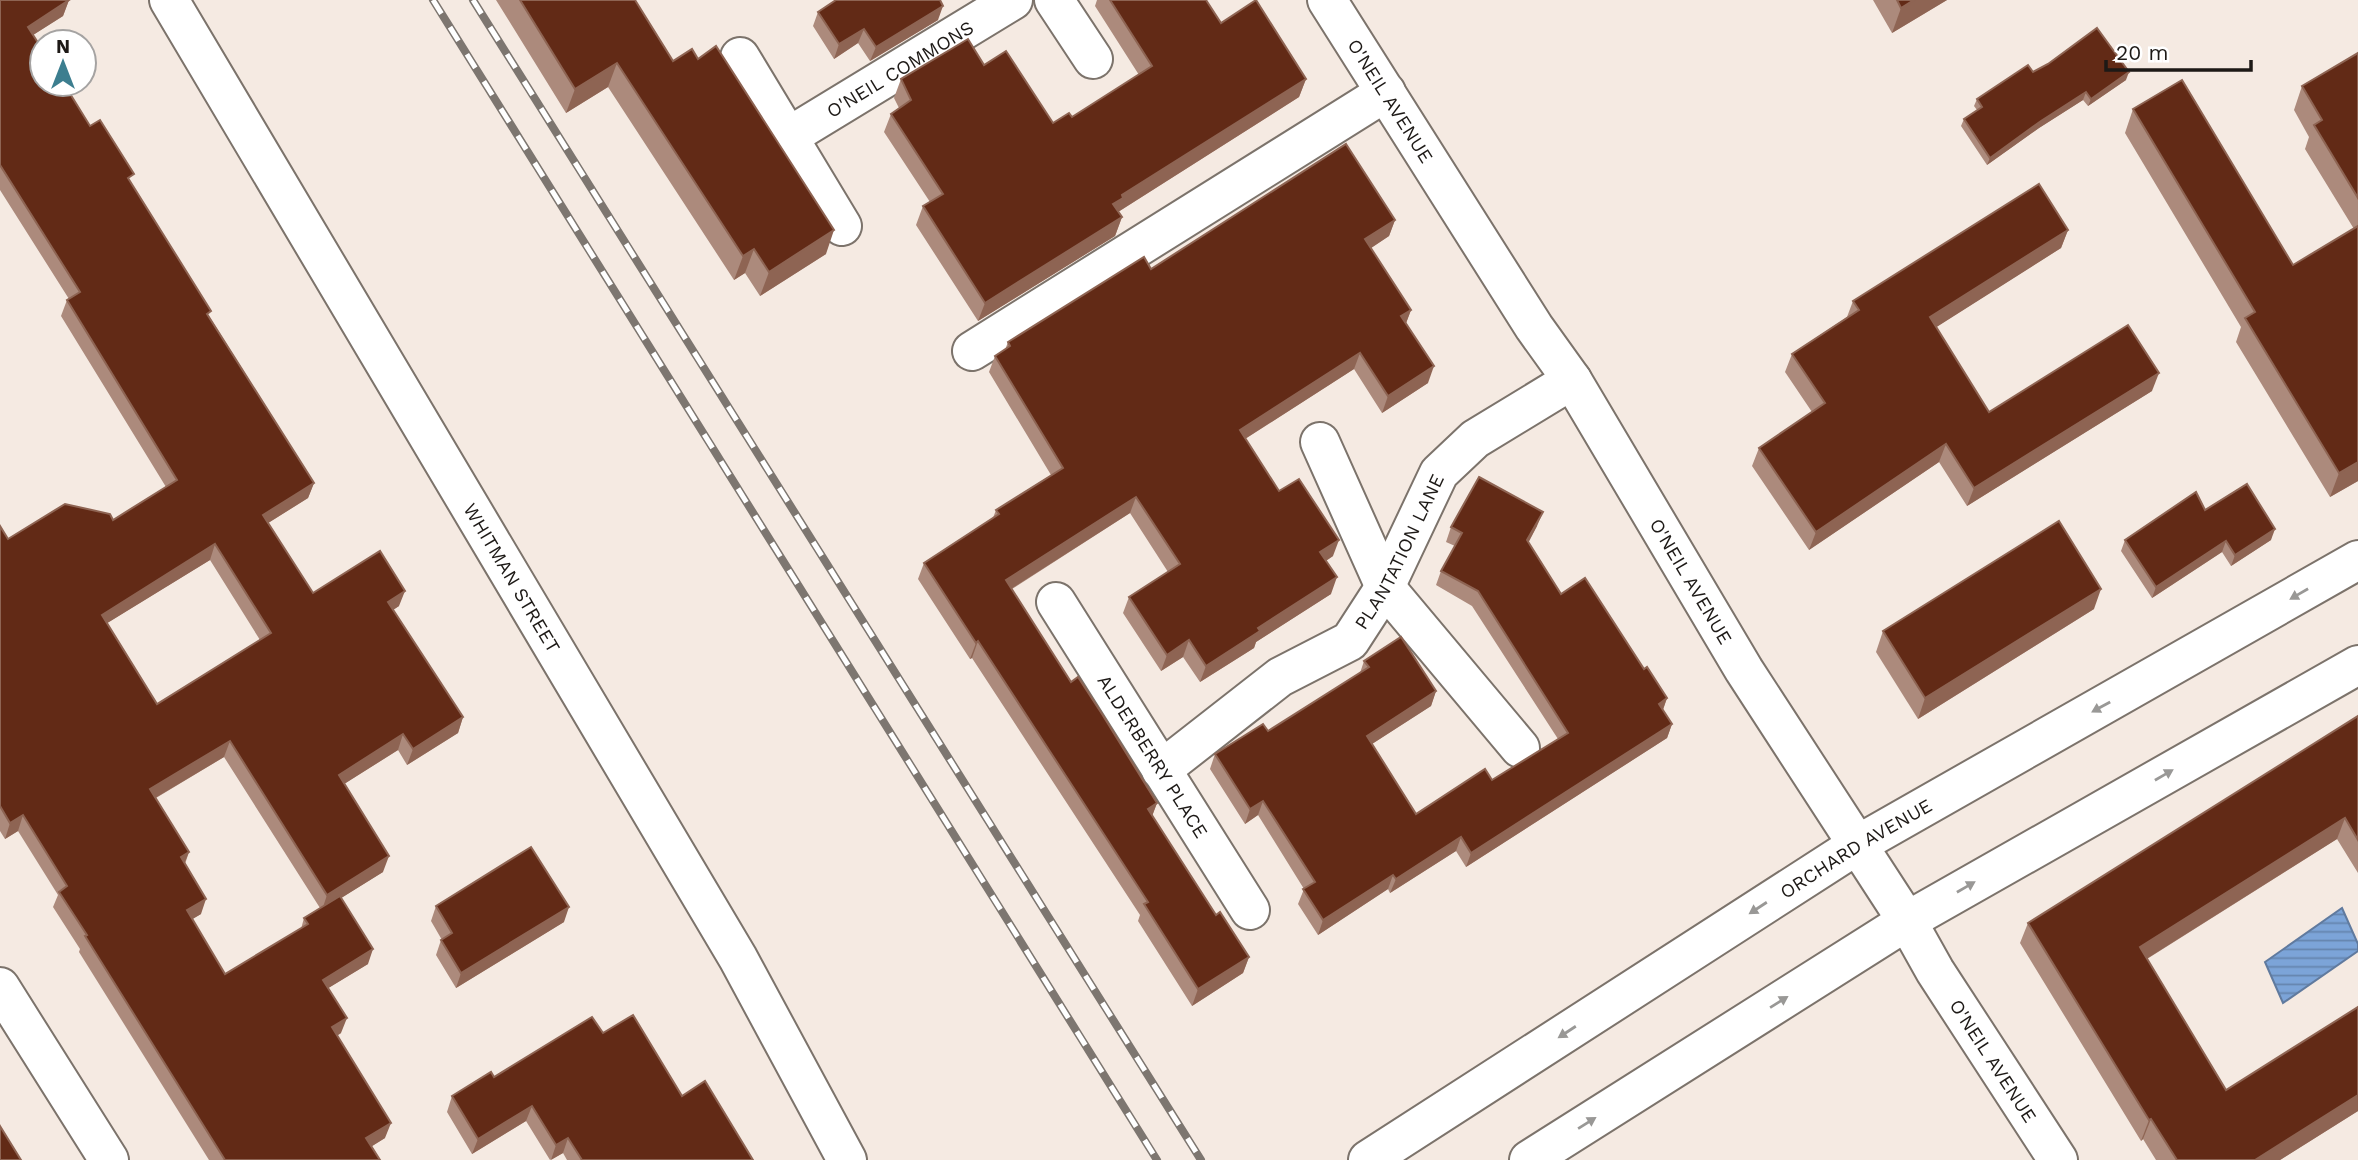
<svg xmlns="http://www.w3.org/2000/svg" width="2358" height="1160" font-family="'Work Sans',sans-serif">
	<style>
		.water { fill: url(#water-rules); stroke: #607a9e; stroke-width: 2 }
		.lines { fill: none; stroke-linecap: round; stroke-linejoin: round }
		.minor-casing { stroke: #7c736b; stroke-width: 42 }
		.tertiary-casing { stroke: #7c736b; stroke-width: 42 }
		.minor { stroke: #fff; stroke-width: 38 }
		.tertiary { stroke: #fff; stroke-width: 38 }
		.rail-casing { stroke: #7d7670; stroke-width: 8 }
		.rail { stroke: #fff; stroke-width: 5; stroke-dasharray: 16; stroke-linecap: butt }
		.wall { fill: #ac8a7c; fill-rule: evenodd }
		.shaded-wall { fill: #8e6453 }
		.building { fill: #622a16; stroke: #8e6453; stroke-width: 2; fill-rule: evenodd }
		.oneway { fill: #999896 }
		.labels { text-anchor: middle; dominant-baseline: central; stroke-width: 7; stroke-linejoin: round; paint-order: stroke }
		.street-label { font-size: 19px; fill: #1d1916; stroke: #fff }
	</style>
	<defs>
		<pattern id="water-rules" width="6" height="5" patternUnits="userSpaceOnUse" patternTransform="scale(1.75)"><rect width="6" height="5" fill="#7ca4d8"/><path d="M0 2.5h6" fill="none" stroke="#6585ae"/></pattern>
	</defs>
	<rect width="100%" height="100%" fill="#f5eae2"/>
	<!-- water -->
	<polygon class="water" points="2342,908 2358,944 2358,951 2283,1003 2265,962"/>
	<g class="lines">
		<!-- minor casing -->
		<g class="minor-casing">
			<g id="minor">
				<polyline points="1054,0 1093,59"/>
				<path id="s1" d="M1327,0l207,327 38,53 172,290 163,251 28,50 123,189"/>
				<polyline points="740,57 842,226"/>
				<path id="s2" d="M788,137l225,-137"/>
				<polyline points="972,351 1386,92"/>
				<polyline points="1320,442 1385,587 1520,748"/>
				<path id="s3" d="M1056,602l194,308"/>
				<path id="s4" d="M1161,770l119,-93 70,-36 35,-54 54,-114 36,-34 97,-59"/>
				<polyline points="0,987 109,1160"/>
			</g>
		</g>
		<!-- tertiary casing -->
		<g class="tertiary-casing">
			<g id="tertiary">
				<path id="s5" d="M169,0l569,958 109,202"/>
				<path id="s6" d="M1368,1160l489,-315 501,-285"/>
				<polyline points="1529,1160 1907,921 2358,665"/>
			</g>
		</g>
		<!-- minor -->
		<use href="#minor" class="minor"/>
		<!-- tertiary -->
		<use href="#tertiary" class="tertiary"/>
		<!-- rail casing -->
		<g class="rail-casing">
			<g id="rail">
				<polyline points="433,0 1157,1160"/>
				<polyline points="473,0 1201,1160"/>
			</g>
		</g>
		<!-- rail -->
		<use href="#rail" class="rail"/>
	</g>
	<!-- wall -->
	<g class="wall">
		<path d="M0,0h69l-6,16 -30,19 57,91 41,57 78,133 105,167 -6,15 -40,25 45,70 86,13 -6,4 70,107 -5,16 -51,32 -9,-15 -54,34 39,88 -42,26 27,66 -40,24 13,45 -4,3 48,102 -13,8 8,14h-171l-130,-208 1,-3 -27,-42 5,-12 -40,-64 -13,8 -5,-8v-305l8,13 105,-19 53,-33 -105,-171 6,-16 2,-1 -69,-109zM210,560l50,80 -103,64 -50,-81zM224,757l96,151 -16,10 -3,11 -76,45 -33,-55 9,-5 -16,-50 4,-12 -33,-54z"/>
		<polygon points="496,0 635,0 673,61 826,254 760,296 745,273 734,280 608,87 566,113"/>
		<polygon points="1097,0 1206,0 1221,23 1306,79 1299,97 1118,212 1122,217 1115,236 978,321 916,225 923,206 930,202 884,132 891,114 899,108 894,98 901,79 984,65 1053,123 1072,117 1139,75 1095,6"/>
		<polygon points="1873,0 1947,0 1892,33"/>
		<polygon points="818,12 938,20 870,61 858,43 834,59 813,26"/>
		<polygon points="2358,53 2358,481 2330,497 2236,342 2241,327 2125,133 2133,109 2293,265 2354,229 2305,149 2309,137 2294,110 2302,86"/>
		<polygon points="2033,72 2126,80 2088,106 2083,100 2039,128 1987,165 1961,126 1964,119 1977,110 1974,106 1977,99"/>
		<polygon points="1395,220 1389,236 1371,248 1411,310 1406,323 1428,383 1382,413 1354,369 1245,439 1279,491 1333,556 1326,561 1331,594 1256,642 1254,648 1200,682 1183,657 1161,671 1123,613 1129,597 1168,572 1130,513 1012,589 1071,682 1157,803 1152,816 1216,915 1249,957 1243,973 1192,1006 1138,921 1140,915 972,658 970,659 918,579 924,563 993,518 996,510 1051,475 989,372 995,356 1005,350 1008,342 1151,269"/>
		<polygon points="2068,230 2061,248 1936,327 1989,412 2152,391 1967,506 1939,462 1809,550 1752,466 1759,448 1812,412 1785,372 1792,354 1847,317 1853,301"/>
		<polygon points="2205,510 2271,540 2231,566 2222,552 2152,598 2121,551 2125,540"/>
		<polygon points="1537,526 1528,542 1561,594 1644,669 1667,698 1663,710 1672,724 1667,738 1466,867 1456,851 1390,893 1388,889 1318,935 1298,904 1304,889 1258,815 1245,824 1210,769 1215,754 1268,731 1360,673 1364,661 1436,691 1431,706 1372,744 1416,814 1492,780 1558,739 1472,606 1436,585 1441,571 1455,546 1446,542 1451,527"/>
		<polygon points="2094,609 1918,719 1876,652 1883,631"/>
		<polygon points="2358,716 2358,873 2337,839 2147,959 2226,1090 2358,1007 2358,1111 2280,1160 2156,1160 2143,1139 2141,1141 2020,943 2028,923"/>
		<polygon points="436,906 564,922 456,988 436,955 441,940 442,940 431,921"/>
		<polygon points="603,1033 682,1096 753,1160 567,1160 563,1153 550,1160 526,1121 472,1154 447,1112 452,1096 494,1077"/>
	</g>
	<!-- shaded-wall -->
	<g class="shaded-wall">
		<polygon points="69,0 63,16 22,42 28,27"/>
		<polygon points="1914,0 1947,0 1892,33 1901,8"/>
		<polygon points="943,6 938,20 870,61 876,47"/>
		<polygon points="864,29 858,43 834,59 839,44"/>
		<polygon points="617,63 608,87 566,113 575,89"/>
		<polygon points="2129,72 2126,80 2088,106 2091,99"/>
		<polygon points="1306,79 1299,97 1118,212 1113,204 1122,195"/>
		<polygon points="2086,92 2083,100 2039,128 1987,165 1990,158 2041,121"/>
		<polygon points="1122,217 1115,236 978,321 985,303"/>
		<polygon points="1395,220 1389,236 1359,256 1365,239"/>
		<polygon points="834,230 826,254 760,296 769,272"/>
		<polygon points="2068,230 2061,248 1924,335 1930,317"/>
		<polygon points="754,249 745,273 734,280 743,256"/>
		<polygon points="1411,310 1405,326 1401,316"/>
		<polygon points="1360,353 1354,369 1234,446 1240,430"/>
		<polygon points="1434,366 1428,383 1382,413 1388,396"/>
		<polygon points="2159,373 2152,391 1967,506 1974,488"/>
		<polygon points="1946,444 1939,462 1809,550 1816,532"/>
		<polygon points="2358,462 2358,481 2330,497 2339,473"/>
		<polygon points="314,483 308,498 257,530 263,515"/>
		<polygon points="1136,497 1130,513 1000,596 1006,580"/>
		<polygon points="1543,512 1537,526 1522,555 1527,540"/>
		<polygon points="2275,529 2271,540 2231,566 2235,555"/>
		<polygon points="1339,540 1333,556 1315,568 1320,552"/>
		<polygon points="2226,541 2222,552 2152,598 2156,587"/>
		<polygon points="215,544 210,560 96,630 102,615"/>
		<polygon points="1337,577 1331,594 1256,642 1254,648 1200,682 1206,666 1258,628"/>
		<polygon points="2101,589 2094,609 1918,719 1925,698"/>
		<polygon points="405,591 399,606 382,617 388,602"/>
		<polygon points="1189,640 1183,657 1161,671 1167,655"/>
		<polygon points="978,641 972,658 970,659 976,643"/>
		<polygon points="1436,691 1431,706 1361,751 1367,736"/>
		<polygon points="1667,698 1662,712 1659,704"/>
		<polygon points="463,717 458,733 407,765 413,749"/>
		<polygon points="1672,724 1667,738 1466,867 1471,853"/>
		<polygon points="403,734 398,750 333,791 339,775"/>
		<polygon points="230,741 224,757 145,804 150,789"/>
		<polygon points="1263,801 1258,815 1245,824 1250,809"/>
		<polygon points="1157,803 1151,819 1148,809"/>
		<polygon points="23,815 18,831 5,839 10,823"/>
		<polygon points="2345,818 2337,839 2132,968 2140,947"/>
		<polygon points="1461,837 1456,851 1390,893 1396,879"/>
		<polygon points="189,852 183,867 181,857"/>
		<polygon points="389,856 383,872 322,910 327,895"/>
		<polygon points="1393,875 1388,889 1318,935 1323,920"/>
		<polygon points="206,899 201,914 181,926 187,910"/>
		<polygon points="569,907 564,922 456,988 461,973"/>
		<polygon points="373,949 368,964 317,995 323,980"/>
		<polygon points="1249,957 1243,973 1192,1006 1198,989"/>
		<polygon points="347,1018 341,1033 326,1042 332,1027"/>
		<polygon points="2358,1095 2358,1111 2280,1160 2255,1160"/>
		<polygon points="532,1106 526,1121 472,1154 478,1139"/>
		<polygon points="2151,1119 2143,1139 2141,1141 2149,1120"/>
		<polygon points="391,1123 385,1138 361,1153 366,1138"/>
		<polygon points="568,1138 563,1153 551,1160 556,1145"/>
	</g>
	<!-- building -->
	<g class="building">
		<path d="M0,0h69l-41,27 14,22v35h22l26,42 10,-6 34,54 -6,4 83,133 -4,3 107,169 -51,32 50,78 67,-42 25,40 -17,11 75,115 -50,32 -10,-15 -64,41 50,81 -62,39 -97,-154 -80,48 39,63 -8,5 25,42 -19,11 38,64 83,-50 -4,-6 36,-22 33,53 -50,31 24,38 -15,9 59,96 -25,15 14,22h-155l-140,-224 2,-1 -28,-43 8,-6 -44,-71 -13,8 -10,-17v-280l8,13 57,-35 45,10 3,6 64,-40 -110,-180 13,-8 -80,-127zM215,544l56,89 -114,71 -55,-89z"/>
		<polygon points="520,0 635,0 673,61 692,49 698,59 716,46 834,230 769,272 754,249 743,256 617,63 575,89"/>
		<polygon points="836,0 940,0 943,6 876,47 864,29 839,44 818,12"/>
		<polygon points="1110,0 1206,0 1221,23 1256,0 1306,79 1122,195 1123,198 1113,204 1122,217 985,303 923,206 943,194 891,114 911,100 901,79 968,39 984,65 1006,51 1053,123 1069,113 1072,117 1152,66"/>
		<polygon points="1897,0 1914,0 1901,8"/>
		<polygon points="2097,28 2129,72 2091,99 2086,92 2041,121 1990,158 1964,119 1982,107 1977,99 2028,65 2033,72 2048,64"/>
		<polygon points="2358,53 2358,198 2314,125 2322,120 2302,86"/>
		<polygon points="2182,80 2293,265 2358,226 2358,462 2339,473 2245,318 2255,312 2133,109"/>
		<polygon points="1346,144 1395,220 1365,239 1411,310 1401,316 1434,366 1388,396 1360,353 1240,430 1279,491 1299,479 1339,540 1320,552 1337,577 1258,628 1260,631 1206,666 1189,640 1167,655 1129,597 1180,564 1136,497 1006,580 1071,682 1078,677 1102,714 1157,803 1148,809 1216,915 1220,912 1249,957 1198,989 1144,904 1148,902 978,641 976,643 924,563 999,514 996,510 1063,468 995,356 1010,346 1008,342 1144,257 1151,269"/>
		<polygon points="2039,184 2068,230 1930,317 1989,412 2128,325 2159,373 1974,488 1946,444 1816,532 1759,448 1825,403 1792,354 1859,310 1853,301"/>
		<polygon points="1479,477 1543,512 1527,540 1561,594 1585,578 1644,669 1647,667 1667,698 1659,704 1672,724 1471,853 1461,837 1396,879 1393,875 1323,920 1303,889 1315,882 1263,801 1250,809 1215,754 1263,724 1268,731 1369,667 1364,661 1401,637 1436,691 1367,736 1416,814 1485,769 1492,780 1568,733 1478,591 1441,571 1462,533 1451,527"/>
		<polygon points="2247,484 2275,529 2235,555 2226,541 2156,587 2125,540 2196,492 2205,510"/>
		<polygon points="2059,521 2101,589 1925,698 1883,631"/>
		<polygon points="2358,716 2358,840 2345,818 2140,947 2226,1090 2358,1007 2358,1095 2255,1160 2177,1160 2151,1119 2149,1120 2028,923"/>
		<polygon points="531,847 569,907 461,973 441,940 452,933 436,906"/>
		<polygon points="633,1015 682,1096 705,1081 753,1160 582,1160 568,1138 556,1145 532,1106 478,1139 452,1096 491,1072 494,1077 592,1017 603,1033"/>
		<polygon points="0,1126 21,1160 0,1160"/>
	</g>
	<!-- one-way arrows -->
	<defs><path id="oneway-solid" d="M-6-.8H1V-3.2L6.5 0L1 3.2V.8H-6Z" transform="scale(1.75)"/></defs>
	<g class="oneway">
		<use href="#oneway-solid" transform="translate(2299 594) rotate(150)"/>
		<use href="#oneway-solid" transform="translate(2101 707) rotate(151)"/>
		<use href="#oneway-solid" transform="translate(2164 775) rotate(-30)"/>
		<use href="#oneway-solid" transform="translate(1966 887) rotate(-30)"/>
		<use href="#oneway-solid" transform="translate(1758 908) rotate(147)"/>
		<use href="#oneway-solid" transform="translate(1779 1002) rotate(-32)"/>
		<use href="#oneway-solid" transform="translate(1567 1032) rotate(147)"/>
		<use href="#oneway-solid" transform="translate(1587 1123) rotate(-32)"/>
	</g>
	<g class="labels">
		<!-- street labels -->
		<g class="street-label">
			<text stroke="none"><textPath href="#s2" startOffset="131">O'NEIL COMMONS</textPath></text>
			<text stroke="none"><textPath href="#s1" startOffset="119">O'NEIL AVENUE</textPath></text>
			<text stroke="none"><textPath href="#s4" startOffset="332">PLANTATION LANE</textPath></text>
			<text stroke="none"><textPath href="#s5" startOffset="672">WHITMAN STREET</textPath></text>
			<text stroke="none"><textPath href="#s1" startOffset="686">O'NEIL AVENUE</textPath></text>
			<text stroke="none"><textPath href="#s3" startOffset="182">ALDERBERRY PLACE</textPath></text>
			<text stroke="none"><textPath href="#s6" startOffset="579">ORCHARD AVENUE</textPath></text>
			<text stroke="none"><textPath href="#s1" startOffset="1253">O'NEIL AVENUE</textPath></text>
		</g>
	</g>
	<!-- north arrow -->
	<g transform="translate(63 63)"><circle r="33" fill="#ffffff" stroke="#a5a3a2" stroke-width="2"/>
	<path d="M0-5L12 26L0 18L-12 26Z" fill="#3c7e8f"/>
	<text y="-10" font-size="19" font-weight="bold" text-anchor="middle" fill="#1d1916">N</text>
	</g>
	<!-- scale -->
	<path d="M2106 60v10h145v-10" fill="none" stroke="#1d1916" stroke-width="3.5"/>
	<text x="2116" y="60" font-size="21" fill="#1d1916" stroke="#ffffff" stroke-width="5" paint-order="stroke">20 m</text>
</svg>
